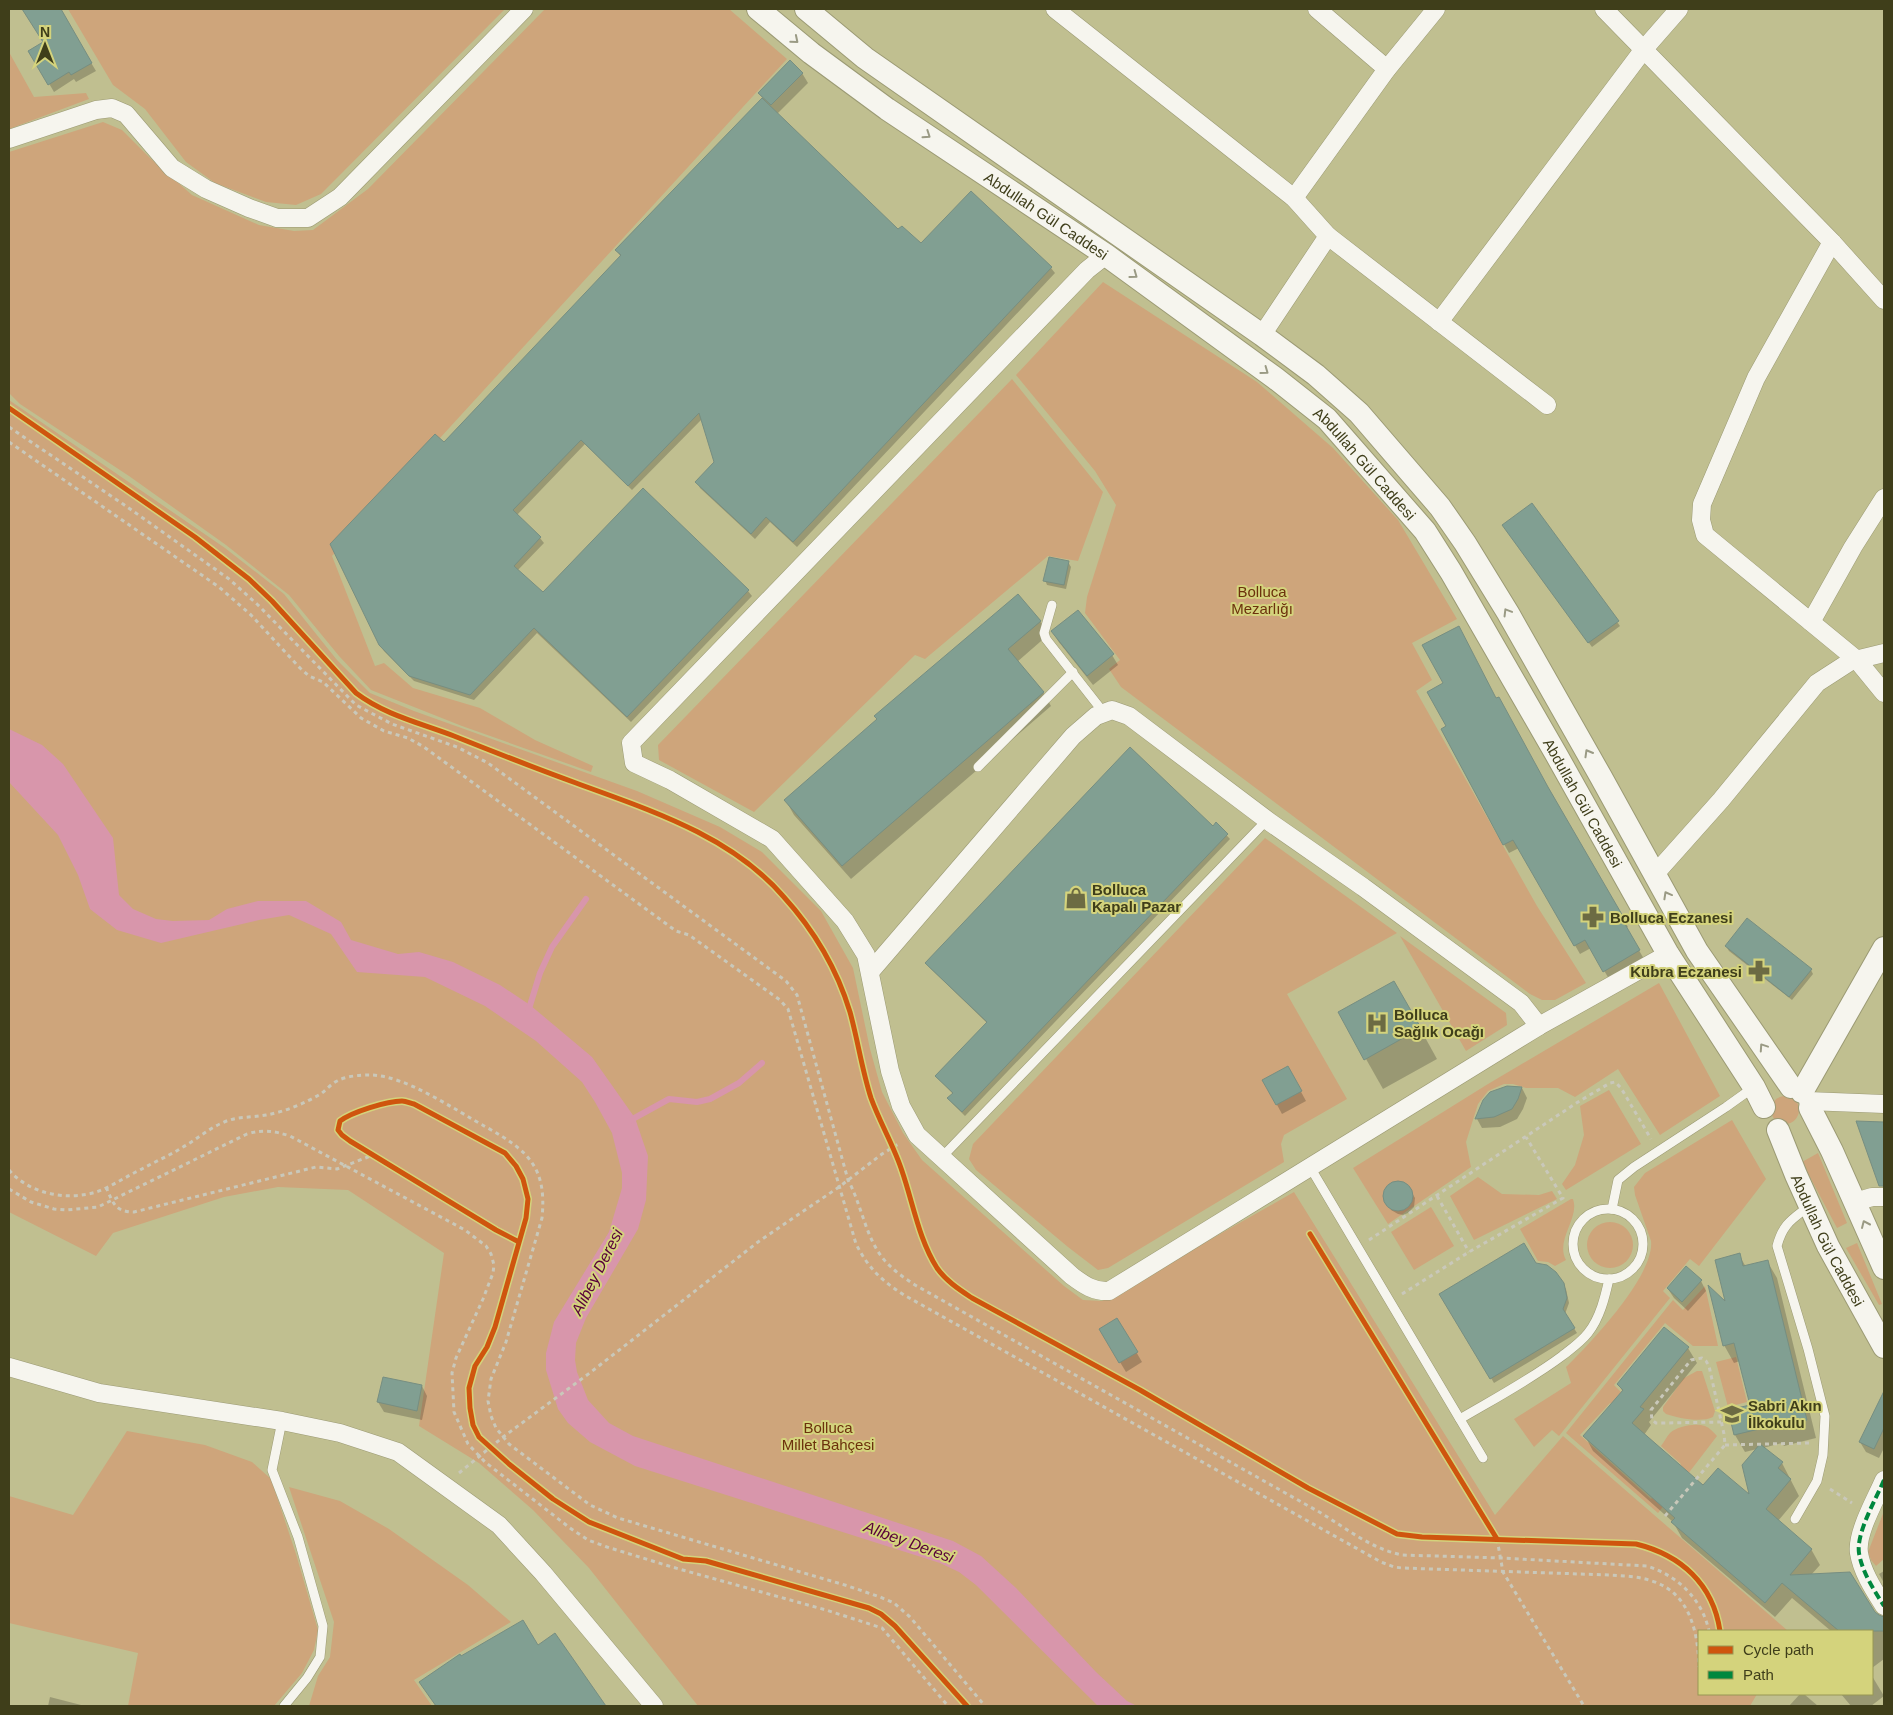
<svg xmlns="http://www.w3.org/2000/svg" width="1893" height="1715" font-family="Helvetica,sans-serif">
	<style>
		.green { fill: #cea57b }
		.water { fill: #d896ab }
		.shadow { fill: #0003 }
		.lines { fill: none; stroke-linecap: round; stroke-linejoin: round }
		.stream { stroke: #d896ab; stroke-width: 6 }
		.building { fill: #819f92; stroke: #778e81 }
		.service-casing { stroke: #9b9a74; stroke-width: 10 }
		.minor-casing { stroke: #9b9a74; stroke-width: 19 }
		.tertiary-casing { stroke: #9b9a74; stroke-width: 24 }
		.path { stroke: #c9c8ba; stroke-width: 3; stroke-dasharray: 4 4; stroke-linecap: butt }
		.service { stroke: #f6f5ee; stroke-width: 9 }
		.minor { stroke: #f6f5ee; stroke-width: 18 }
		.tertiary { stroke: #f6f5ee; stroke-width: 22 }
		.quiet { stroke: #00873e; stroke-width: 4; stroke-dasharray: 8 4; stroke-linecap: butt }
		.cycleway-casing { stroke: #d4d37c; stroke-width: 8 }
		.cycleway { stroke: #cf550e; stroke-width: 5 }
		.oneway { stroke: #9a9a84 }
		.labels { text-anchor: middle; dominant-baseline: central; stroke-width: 4; stroke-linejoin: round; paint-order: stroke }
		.street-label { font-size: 15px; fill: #3f3e1a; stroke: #d4d37c }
		.park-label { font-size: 15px; fill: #6c310c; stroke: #d4d37c }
		.poi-label { font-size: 15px; font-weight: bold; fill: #3f3e1a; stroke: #d4d37c; text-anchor: start }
		.water-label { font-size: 16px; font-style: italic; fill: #58003a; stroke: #d4d37c }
	</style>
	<rect width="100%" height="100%" fill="#c0bf90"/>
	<!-- green -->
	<g class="green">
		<polygon points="68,9 505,9 321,194 296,205 266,202 215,183 186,162 145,109 113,85"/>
		<polygon points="545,9 729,9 787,59 332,556 375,666 384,663 413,688 480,708 535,740 593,766 591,772 462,726 371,690 339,656 289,595 226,545 129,476 20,404 9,393 9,152 103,122 122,130 150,158 192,195 259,225 294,231 313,230 368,189"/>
		<polygon points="9,52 34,97 86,93 89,99 9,129"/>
		<polygon points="1103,282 1257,382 1333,448 1398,520 1457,619 1412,643 1432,680 1416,691 1537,906 1586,983 1555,1000 1542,1000 1530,994 1121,687 1109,669 1120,660 1085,613 1087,597 1116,505 1095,471 1016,375"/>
		<polygon points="1012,379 1103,492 1078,561 1048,556 925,659 915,655 754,812 659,760 658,745"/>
		<polygon points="9,400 225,548 284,594 337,660 370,693 414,711 637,791 720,827 762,852 821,911 853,968 870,1049 882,1092 903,1133 922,1160 1064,1286 1083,1300 1102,1301 1294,1192 1495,1515 1563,1436 1788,1631 1699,1631 1699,1694 1757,1694 1750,1706 698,1706 589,1568 533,1510 479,1463 419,1426 444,1253 348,1190 278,1187 224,1197 113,1233 96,1256 9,1212"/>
		<polygon points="1265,838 1397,933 1287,994 1347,1099 1284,1135 1281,1144 1284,1162 1108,1268 1098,1270 1068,1247 976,1170 969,1159 973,1144"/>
		<polygon points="1400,936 1506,1013 1507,1025 1466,1051"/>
		<polygon points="1659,983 1720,1096 1660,1135 1618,1069 1575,1097 1558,1088 1526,1088 1513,1084 1504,1084 1488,1091 1478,1104 1466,1142 1471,1167 1388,1224 1353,1168 1488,1084"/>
		<polygon points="1609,1090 1641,1144 1566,1190 1562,1184 1575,1165 1584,1135 1580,1106"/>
		<circle cx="1785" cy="1110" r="14"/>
		<path d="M1732,1120l34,59 -67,87 -9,-7 -27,32 7,7 -111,138 -7,-6 -18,17 -20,-28 57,-36 -5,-16c24,-23 89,-92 85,-126l-16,-46 -1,-8 11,-14z"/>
		<polygon points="1818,1153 1847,1223 1837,1228 1802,1162"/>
		<polygon points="1478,1177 1502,1194 1539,1195 1552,1191 1557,1199 1474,1240 1450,1196"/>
		<path d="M1571,1199h2c7,19 -18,41 -7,61l-11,6 -7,-4 -10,-1 -18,-32z"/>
		<polygon points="1431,1207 1454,1246 1414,1270 1391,1232"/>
		<circle cx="1610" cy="1245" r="23"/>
		<polygon points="1857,1243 1882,1304 1879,1305 1846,1248"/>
		<path d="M1705,1286l13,60h-25l-28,-23 -51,62 9,9 -9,12 -4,-3 -30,32 71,64 30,-35 -20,-18c3,-4 6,-10 9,-13 8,-7 25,-10 35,-7 5,2 8,6 12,10l-59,77 -92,-80 107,-133 10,10z"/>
		<polygon points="1736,1357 1747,1402 1728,1407 1716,1362"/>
		<path d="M1697,1371h5l13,40 -2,6c-12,6 -35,1 -47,-3l-3,-3v-4l21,-29z"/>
		<polygon points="127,1431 205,1445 252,1462 271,1479 296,1554 318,1630 314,1650 302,1673 274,1706 128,1706 138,1653 9,1623 9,1496 73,1515"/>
		<polygon points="289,1487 340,1501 389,1529 468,1585 511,1622 414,1680 432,1706 309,1706 318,1676 330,1657 334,1622"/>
		<polygon points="1884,1511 1884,1559 1876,1566 1871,1560 1868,1552"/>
	</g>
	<!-- water -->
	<polygon class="water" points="9,729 42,745 63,764 113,838 119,895 133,909 156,919 173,921 209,920 227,909 258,901 306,901 341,922 351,940 398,954 419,952 453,962 500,985 530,1005 592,1057 635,1118 648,1156 646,1200 638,1229 586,1318 576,1343 575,1360 577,1372 588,1400 609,1423 633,1436 953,1541 981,1556 1016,1588 1096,1672 1127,1701 1137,1706 1098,1706 976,1585 959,1572 940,1563 635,1466 590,1442 568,1423 558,1409 546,1370 546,1353 554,1322 609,1232 622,1188 622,1173 612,1133 595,1102 582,1082 536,1041 485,1006 425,977 357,972 331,934 289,915 259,920 161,943 117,930 90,909 78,875 58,835 9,782"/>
	<!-- shadow -->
	<g class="shadow">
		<polygon points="24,9 59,9 96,71 76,82 74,79 54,92 30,51 44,43"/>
		<polygon points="802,73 808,83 777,114 898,231 921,245 1051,268 1055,273 797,547 770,522 755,539 700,488 697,482 716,462 702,419 632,490 585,444 517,515 540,538 544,543 517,571 543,594 748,591 752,596 631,722 537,633 474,700 414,681 384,651 380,645 444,444 621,257 616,250 763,99 759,93"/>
		<polygon points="1532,505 1620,626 1592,647 1506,530"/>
		<polygon points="1068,562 1071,567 1066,589 1047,585 1045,580"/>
		<polygon points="1040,621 1048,635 1017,662 1043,692 1051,706 851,879 794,815 786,801"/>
		<polygon points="1053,632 1112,655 1118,665 1093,685 1058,641"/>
		<polygon points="1496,700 1628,927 1626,928 1644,959 1609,979 1591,948 1580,954 1519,848 1509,853 1491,821"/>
		<polygon points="1216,824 1230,839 965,1116 952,1103 949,1098 953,1094 936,1076 987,1023 929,967 926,963 1213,827"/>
		<polygon points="1726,946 1811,970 1813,974 1792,1000 1729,951"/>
		<polygon points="1411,1012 1437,1059 1383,1089 1366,1059"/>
		<polygon points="1288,1068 1306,1101 1282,1114 1264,1081"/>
		<polygon points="1507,1087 1522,1088 1527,1098 1523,1109 1517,1119 1500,1127 1482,1128 1477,1119"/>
		<polygon points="1858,1122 1884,1123 1884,1178 1878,1178"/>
		<polygon points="1398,1182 1407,1185 1415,1198 1414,1207 1408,1213 1403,1215 1398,1214 1391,1210 1385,1196 1390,1185"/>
		<polygon points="1739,1255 1746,1267 1767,1261 1777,1278 1816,1438 1784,1446 1782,1443 1763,1448 1782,1463 1799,1496 1778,1521 1811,1549 1820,1565 1811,1575 1849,1574 1884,1629 1884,1659 1872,1668 1872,1631 1831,1631 1792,1598 1775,1617 1682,1538 1673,1522 1593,1451 1585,1436 1623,1392 1618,1384 1664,1329 1688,1348 1697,1363 1649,1422 1651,1425 1644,1435 1704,1487 1751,1498 1757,1449 1745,1452 1735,1435 1751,1406 1740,1361 1734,1363 1724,1345 1728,1304"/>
		<polygon points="1535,1264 1563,1284 1566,1289 1569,1303 1565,1314 1577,1333 1494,1383 1441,1295"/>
		<polygon points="1701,1281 1706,1291 1688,1311 1674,1298 1668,1289"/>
		<polygon points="1117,1319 1142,1362 1126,1372 1100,1329"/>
		<polygon points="422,1386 427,1396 422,1420 384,1412 378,1402"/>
		<polygon points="1874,1414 1884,1419 1884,1448 1879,1458 1866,1452 1860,1442"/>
		<polygon points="1884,1571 1884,1583 1879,1574"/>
		<polygon points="555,1634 604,1706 436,1706 427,1692 461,1657 538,1646"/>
		<polygon points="1872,1676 1884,1696 1871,1706 1851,1706 1841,1694 1872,1694"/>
		<polygon points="1800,1694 1804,1694 1818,1706 1789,1706"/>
		<polygon points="50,1697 85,1706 48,1706"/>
	</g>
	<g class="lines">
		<!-- stream -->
		<g class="stream">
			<polyline points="528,1012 540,973 552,947 586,899"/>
			<polyline points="629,1121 669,1099 697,1102 710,1099 739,1083 762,1063"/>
		</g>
	</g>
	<!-- building -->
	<g class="building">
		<polygon points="22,9 61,9 92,63 71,75 69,72 48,85 28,51 43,42"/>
		<polygon points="790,60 803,73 771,105 758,93"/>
		<polygon points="762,98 898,229 902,226 921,243 971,191 1052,267 793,542 766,517 751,534 695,482 714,462 699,413 628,486 581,440 513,510 541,537 514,566 543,592 643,488 749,590 627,717 534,628 470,695 409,676 379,645 330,544 435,434 444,442 621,255 615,250"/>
		<polygon points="1532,503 1619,621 1588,643 1502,525"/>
		<polygon points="1049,557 1069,561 1064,585 1043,581"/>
		<polygon points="1018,594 1041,621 1008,649 1044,692 842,866 784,800 877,719 874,716"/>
		<polygon points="1078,610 1114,654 1087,676 1051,631"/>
		<polygon points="1459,626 1496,698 1499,697 1548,787 1624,918 1622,919 1640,950 1603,972 1585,940 1574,946 1513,840 1503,845 1441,729 1446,726 1427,692 1443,683 1422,645"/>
		<polygon points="1130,747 1213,826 1216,822 1228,834 962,1112 947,1098 953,1093 935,1076 987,1022 925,963"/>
		<polygon points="1747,918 1812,969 1789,997 1725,946"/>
		<polygon points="1394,981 1421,1028 1364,1060 1338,1012"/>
		<polygon points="1288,1066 1302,1091 1276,1105 1262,1080"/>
		<polygon points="1507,1086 1522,1087 1518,1099 1512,1109 1494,1117 1475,1119 1483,1100 1490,1092"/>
		<polygon points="1856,1121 1884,1122 1884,1186 1879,1186"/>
		<circle cx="1398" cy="1196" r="15"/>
		<polygon points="1524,1243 1536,1263 1547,1265 1556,1272 1564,1283 1567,1298 1563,1309 1575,1328 1490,1379 1439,1294"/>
		<polygon points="1740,1253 1743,1266 1768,1260 1807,1420 1773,1429 1776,1425 1734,1435 1728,1410 1750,1405 1734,1343 1723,1346 1708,1285 1725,1301 1715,1260"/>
		<polygon points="1686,1266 1702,1280 1682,1302 1667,1288"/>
		<polygon points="1117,1318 1138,1352 1119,1363 1099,1329"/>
		<polygon points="1664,1327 1689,1347 1640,1407 1644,1409 1632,1423 1703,1485 1718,1468 1749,1494 1742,1465 1760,1444 1783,1462 1778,1468 1791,1479 1766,1509 1812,1549 1790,1575 1850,1572 1875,1612 1879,1615 1884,1617 1884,1631 1839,1631 1782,1583 1765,1603 1671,1522 1675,1518 1583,1436 1623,1390 1617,1384"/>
		<polygon points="383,1377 422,1385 417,1411 377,1402"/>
		<polygon points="1884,1391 1884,1428 1874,1449 1859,1442"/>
		<polygon points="523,1620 538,1645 555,1633 606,1706 436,1706 419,1682 460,1654 461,1656"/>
	</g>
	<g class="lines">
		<!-- service casing -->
		<g class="service-casing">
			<g id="service">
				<polyline points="1052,605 1044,633 1046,639 1104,713"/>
				<polyline points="978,767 1073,672"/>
				<polyline points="942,1157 1267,820"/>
				<polyline points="1310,1167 1483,1458"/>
				<circle cx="1608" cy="1244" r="35"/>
				<polyline points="1612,1209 1618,1180 1634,1167 1726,1107 1754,1087"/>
				<path d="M1460,1419c34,-20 70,-39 102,-63 9,-7 19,-14 26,-23 12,-15 17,-36 21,-54"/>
				<polyline points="282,1421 272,1470 298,1537 323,1626 320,1657 307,1678 284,1706"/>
				<path d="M1795,1519l22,-38 6,-26 2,-39 -17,-67 -31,-103c6,-22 14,-26 31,-39"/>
			</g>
		</g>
		<!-- minor casing -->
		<g class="minor-casing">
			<g id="minor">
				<polyline points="1055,9 1294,198 1328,236 1262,335"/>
				<polyline points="1317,9 1387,69"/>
				<polyline points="1604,9 1832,242 1884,300"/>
				<polyline points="9,139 96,110 112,108 126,114 172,168 206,189 249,208 277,218 308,218 340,197 524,9"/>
				<polyline points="1294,198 1387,69 1436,9"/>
				<polyline points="1328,236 1547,405"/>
				<polyline points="1832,242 1756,378 1702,504 1701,520 1705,535 1857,660 1884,693"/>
				<path d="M1106,255l-19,15 -456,473 3,20 36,17 102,59 73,82 21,34 24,116 11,35 16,29 155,141c12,9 22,16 37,15l430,-265 129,-72"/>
				<polyline points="1439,322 1644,49 1679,9"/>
				<polyline points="1811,622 1853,547 1884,498"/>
				<polyline points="1655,874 1721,800 1817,683 1851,661 1884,653"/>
				<polyline points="870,972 1073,736 1096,716 1112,710 1129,716 1271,823 1363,887 1521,1003 1539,1026"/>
				<polyline points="1808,1101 1884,1104"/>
				<polyline points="1855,1202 1872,1197 1884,1197"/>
				<polyline points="9,1367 99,1393 282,1421 340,1433 398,1452 499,1525 543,1573 654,1706"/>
				<path d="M1884,1480c-8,19 -28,53 -25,73 3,19 15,37 25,53"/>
			</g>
		</g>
		<!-- tertiary casing -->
		<g class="tertiary-casing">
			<g id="tertiary">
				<path id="s1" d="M758,9l53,44 76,56 219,146 169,123 52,41 98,112 26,41 105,182 112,200 86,133 10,20"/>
				<polyline points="806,9 865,58 1262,335 1316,375 1359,413 1440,507 1465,543 1508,613 1601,777 1697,951 1791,1087"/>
				<polyline points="1802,1092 1884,948"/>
				<polyline points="1810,1108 1832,1151 1884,1268"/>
				<path id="s2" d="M1778,1130l18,45 32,71 56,101"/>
			</g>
		</g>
		<!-- path -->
		<g class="path">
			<path d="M9,427l114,77 106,75 29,26 98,100 36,19 65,23 31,16 298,218 11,14 51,185c15,27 18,64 42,86 7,7 16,13 25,19l406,228c26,16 51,36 81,42l99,3 146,8c31,10 55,33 62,65"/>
			<path d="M9,442l210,145 32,28 49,53 9,8 14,6 38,36 23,13 24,7 16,9 237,173 15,11 13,4 91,65 8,9 68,235c13,25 25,36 48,51l477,267 13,5 8,1 208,7c14,1 28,1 42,6 38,12 46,51 47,86"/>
			<path d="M9,1170c20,24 58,31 87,22 15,-5 29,-15 44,-22 14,-8 29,-14 43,-23 13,-7 25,-18 39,-24 14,-7 28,-5 44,-8 18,-3 40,-12 56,-22 5,-4 9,-9 15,-12 9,-5 23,-6 33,-6 35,0 85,35 116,52 43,24 61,41 56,91l-36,124 -15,37 -3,22 3,15 5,12 13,16 81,61 28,13 230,68 32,11 14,6 16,14 75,89"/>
			<path d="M106,1187c7,16 9,25 28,25l182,-45 21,2 36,-14"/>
			<path d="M9,1189l22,13 23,7 12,1 32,-3 149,-73c16,-5 27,-3 43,2l175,94 21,16 5,8 3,11 -1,8 -10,26 -27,59 -4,15 2,39 14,32 17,18 85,66 18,12 19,7 65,20 154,43 56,18 66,78"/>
			<polyline points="1437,1196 1469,1252"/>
			<polyline points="1369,1240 1578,1102 1610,1083 1615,1082 1621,1088 1651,1139"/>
			<polyline points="1402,1294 1469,1252 1563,1198 1526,1137"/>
			<polyline points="1725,1445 1810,1443"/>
			<polyline points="459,1473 503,1437 591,1372 758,1242 839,1187 882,1154 900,1143"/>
			<polyline points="1830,1489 1852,1503"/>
			<polyline points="1665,1516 1725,1445 1724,1434 1709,1366 1706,1361 1702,1358 1691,1360 1651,1410 1652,1420 1656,1423 1663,1423 1721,1422"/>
			<polyline points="1497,1539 1503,1572 1584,1706"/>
		</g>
		<!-- service -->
		<use href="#service" class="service"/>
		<!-- minor -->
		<use href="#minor" class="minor"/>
		<!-- tertiary -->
		<use href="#tertiary" class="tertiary"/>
		<!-- quiet -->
		<path class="quiet" d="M1884,1480c-8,19 -28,53 -25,73 3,19 15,37 25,53"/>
		<!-- cycleway casing -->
		<g class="cycleway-casing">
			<g id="cycleway">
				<path d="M9,408l186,129 54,42 23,22 84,92c29,22 64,30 98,43 40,16 81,32 122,47 73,27 154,52 207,113 30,33 54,73 67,116 8,29 12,58 21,86 9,25 23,48 31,73 11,32 17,69 35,97 9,13 23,22 35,30l168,92 168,98 89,46 25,3 214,7c45,11 77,40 84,87"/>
				<polyline points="1310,1234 1497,1539"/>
				<path d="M519,1242l-23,-12 -146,-89 -8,-6 -4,-5 2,-9c12,-9 47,-20 62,-20 4,0 8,2 12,3l91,49 11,13 7,13 5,20 -2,19 -31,109 -8,20 -12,19 -6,22 1,20 3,17 6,12 30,27 44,35 36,23 94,37 23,2 163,47 12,6 14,12 72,80"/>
			</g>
		</g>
		<!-- cycleway -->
		<use href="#cycleway" class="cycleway"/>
	</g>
	<!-- one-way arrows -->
	<defs><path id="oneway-chevron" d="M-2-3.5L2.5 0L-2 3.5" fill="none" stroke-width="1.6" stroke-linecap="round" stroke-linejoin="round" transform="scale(1.25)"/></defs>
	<g class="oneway">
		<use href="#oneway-chevron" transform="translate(795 40) rotate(40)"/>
		<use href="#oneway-chevron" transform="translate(927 135) rotate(34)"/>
		<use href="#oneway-chevron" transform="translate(1134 275) rotate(36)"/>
		<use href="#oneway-chevron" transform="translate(1265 371) rotate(36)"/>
		<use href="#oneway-chevron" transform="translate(1507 612) rotate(-121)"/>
		<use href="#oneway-chevron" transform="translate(1588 753) rotate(-120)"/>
		<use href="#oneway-chevron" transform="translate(1667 895) rotate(-119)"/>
		<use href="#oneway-chevron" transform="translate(1763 1047) rotate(-124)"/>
		<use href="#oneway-chevron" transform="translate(1865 1224) rotate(-114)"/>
	</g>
	<!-- icons -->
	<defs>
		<g id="shop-bare" transform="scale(1.725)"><path d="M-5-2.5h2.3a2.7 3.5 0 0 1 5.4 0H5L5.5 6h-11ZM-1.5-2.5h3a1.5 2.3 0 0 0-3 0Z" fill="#6c6b43" stroke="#d4d37c" stroke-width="2.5" paint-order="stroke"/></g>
		<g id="pharmacy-bare" transform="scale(1.725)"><path d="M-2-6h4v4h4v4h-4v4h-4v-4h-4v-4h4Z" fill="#6c6b43" stroke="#d4d37c" stroke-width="2.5" paint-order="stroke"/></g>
		<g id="hospital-bare" transform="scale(1.725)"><path d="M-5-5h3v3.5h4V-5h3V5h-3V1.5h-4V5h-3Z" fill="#6c6b43" stroke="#d4d37c" stroke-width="2.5" paint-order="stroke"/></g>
		<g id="school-bare" transform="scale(1.725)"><path d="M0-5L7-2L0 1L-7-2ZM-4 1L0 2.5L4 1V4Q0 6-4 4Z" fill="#6c6b43" stroke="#d4d37c" stroke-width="2.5" paint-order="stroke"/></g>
	</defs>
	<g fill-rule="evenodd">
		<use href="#shop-bare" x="1076" y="898"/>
		<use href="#pharmacy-bare" x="1593" y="917"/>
		<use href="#pharmacy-bare" x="1759" y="971"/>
		<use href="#hospital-bare" x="1377" y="1023"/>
		<use href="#school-bare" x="1732" y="1414"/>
	</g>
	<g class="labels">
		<!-- street labels -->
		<g class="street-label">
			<text stroke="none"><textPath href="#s1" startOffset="355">Abdullah Gül Caddesi</textPath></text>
			<text stroke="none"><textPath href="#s1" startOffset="760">Abdullah Gül Caddesi</textPath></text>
			<text stroke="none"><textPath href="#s1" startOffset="1165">Abdullah Gül Caddesi</textPath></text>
			<text stroke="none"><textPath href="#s2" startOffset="121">Abdullah Gül Caddesi</textPath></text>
		</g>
		<!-- park labels -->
		<g class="park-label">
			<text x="1262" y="591">Bolluca<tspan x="1262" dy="17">Mezarlığı</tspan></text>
			<text x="828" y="1427">Bolluca<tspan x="828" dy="17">Millet Bahçesi</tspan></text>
		</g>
		<!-- poi labels -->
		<g class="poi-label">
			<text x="1092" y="889">Bolluca<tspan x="1092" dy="17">Kapalı Pazar</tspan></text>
			<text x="1610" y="917">Bolluca Eczanesi</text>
			<text x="1742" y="971" text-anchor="end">Kübra Eczanesi</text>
			<text x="1394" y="1014">Bolluca<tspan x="1394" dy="17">Sağlık Ocağı</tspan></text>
			<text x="1748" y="1405">Sabri Akın<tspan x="1748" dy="17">İlkokulu</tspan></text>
		</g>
		<!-- water labels -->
		<g class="water-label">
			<text transform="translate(597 1272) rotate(-63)">Alibey Deresi</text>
			<text transform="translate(909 1542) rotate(20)">Alibey Deresi</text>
		</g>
	</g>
	<!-- border -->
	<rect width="1893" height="1715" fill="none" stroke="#3f3e1a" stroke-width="20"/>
	<!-- legend -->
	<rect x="1698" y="1630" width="175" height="65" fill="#d4d37c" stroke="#989755"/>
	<rect x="1708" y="1646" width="25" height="8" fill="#cf550e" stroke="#989755"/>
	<text x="1743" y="1655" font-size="15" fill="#3f3e1a">Cycle path</text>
	<rect x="1708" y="1671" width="25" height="8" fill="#00873e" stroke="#989755"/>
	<text x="1743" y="1680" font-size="15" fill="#3f3e1a">Path</text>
	<!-- north arrow -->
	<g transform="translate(45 45)" stroke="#d4d37c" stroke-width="4" paint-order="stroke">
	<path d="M0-4L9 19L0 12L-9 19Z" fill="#3f3e1a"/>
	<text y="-8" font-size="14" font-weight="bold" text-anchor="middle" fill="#3f3e1a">N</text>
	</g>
</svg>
